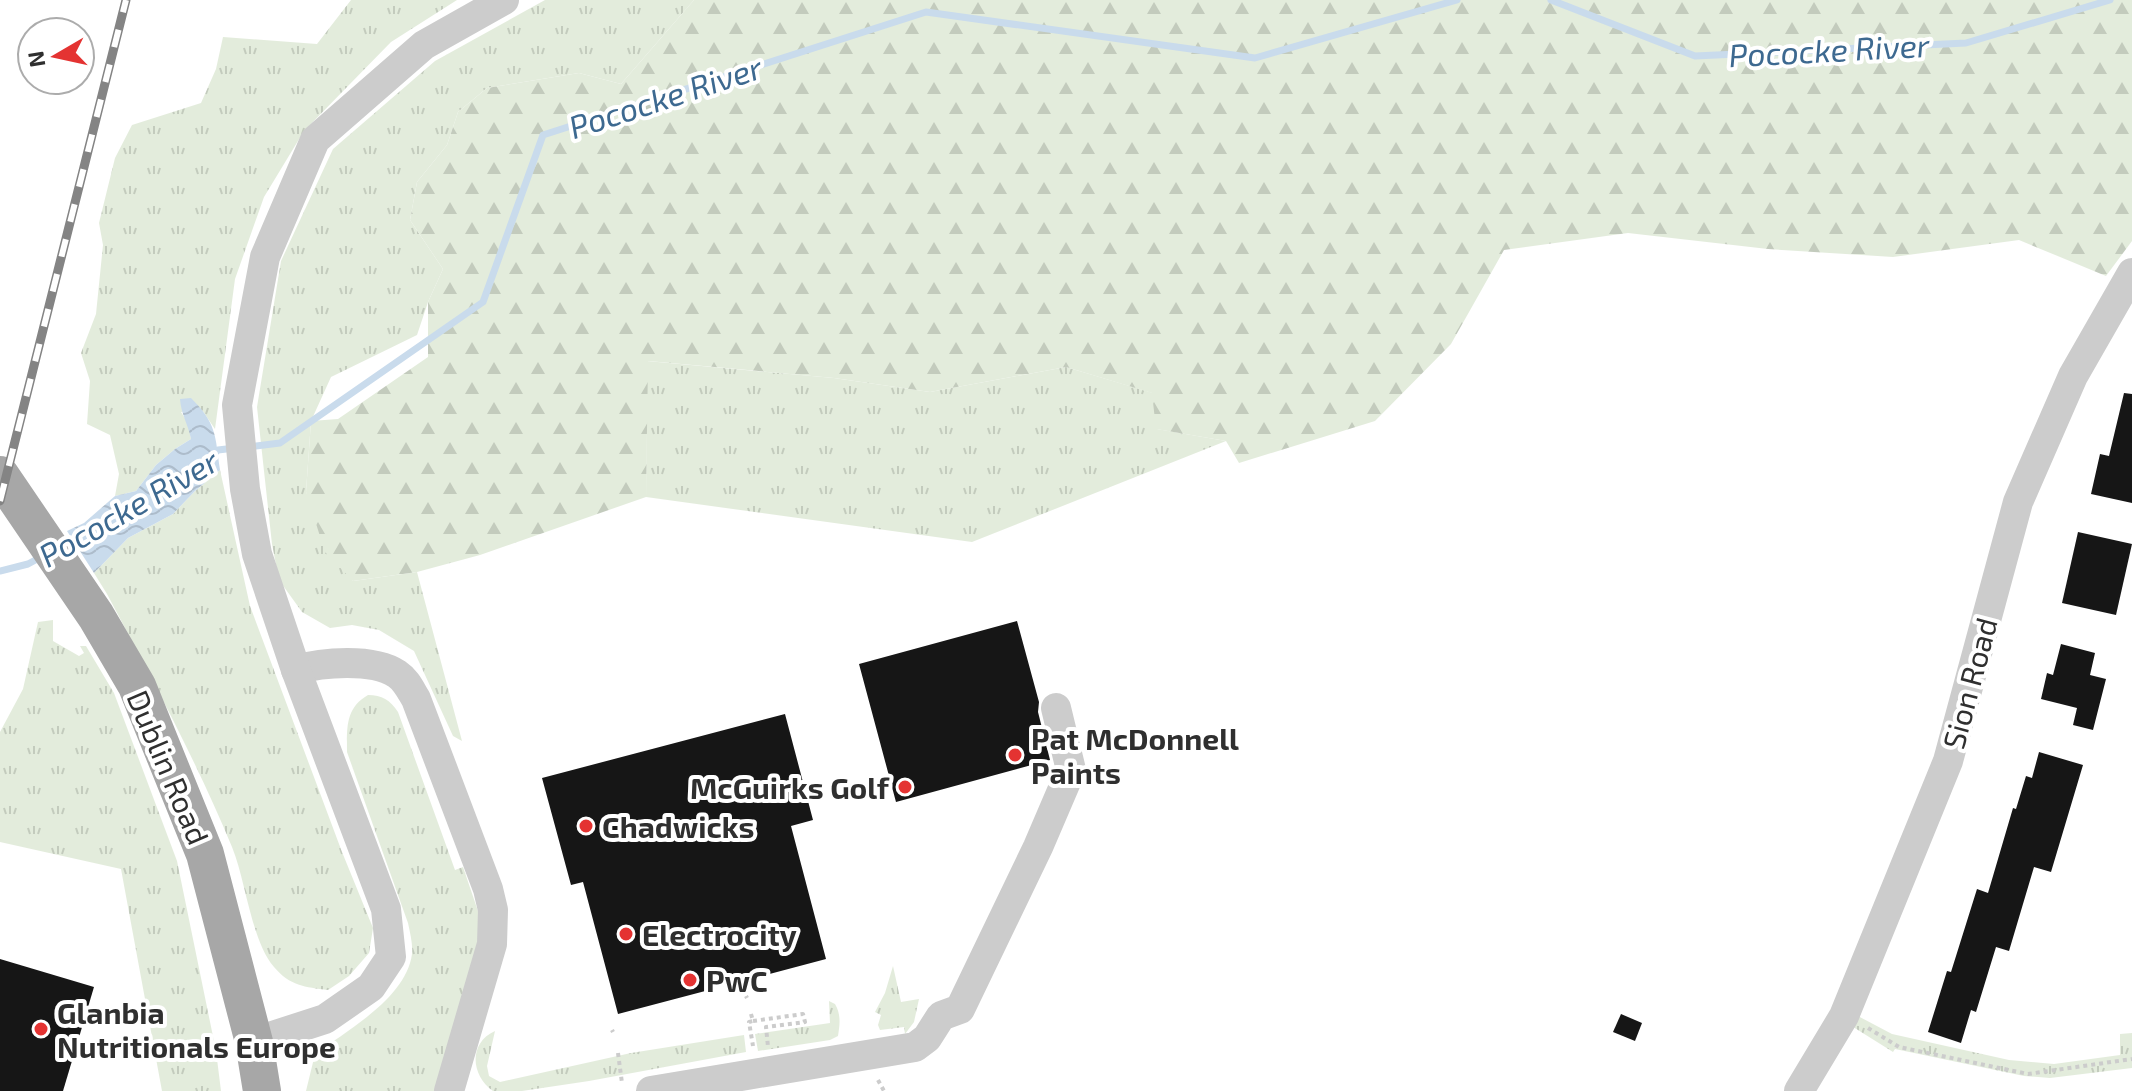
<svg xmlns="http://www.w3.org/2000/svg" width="2132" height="1091" font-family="'Exo 2',sans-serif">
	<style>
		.grass { fill: url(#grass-tufts) }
		.forest { fill: url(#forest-firs) }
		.water { fill: url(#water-waves) }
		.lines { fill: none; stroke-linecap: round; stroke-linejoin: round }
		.stream { stroke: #c9dbec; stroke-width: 7 }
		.building { fill: #161616 }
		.path { stroke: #ccc; stroke-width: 4; stroke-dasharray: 4 4; stroke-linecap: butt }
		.minor { stroke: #ccc; stroke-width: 30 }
		.major { stroke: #a7a7a7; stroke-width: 38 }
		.rail-casing { stroke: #848484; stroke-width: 9 }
		.rail { stroke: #fff; stroke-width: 6; stroke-dasharray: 18; stroke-linecap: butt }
		.poi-dot { fill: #e43332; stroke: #fff; stroke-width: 3 }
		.labels { text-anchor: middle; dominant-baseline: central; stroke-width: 8; stroke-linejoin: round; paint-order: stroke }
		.street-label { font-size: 30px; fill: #2f2f2f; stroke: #fff }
		.poi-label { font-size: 30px; font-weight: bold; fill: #2f2f2f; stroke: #fff; text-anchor: start }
		.water-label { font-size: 32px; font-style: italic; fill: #3d6990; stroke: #fff }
	</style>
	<defs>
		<pattern id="grass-tufts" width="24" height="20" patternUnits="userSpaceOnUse" patternTransform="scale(2)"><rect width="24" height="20" fill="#e3ecdc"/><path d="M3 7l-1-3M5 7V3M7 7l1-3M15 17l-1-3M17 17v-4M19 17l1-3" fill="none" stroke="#c3cbbd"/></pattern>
		<pattern id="forest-firs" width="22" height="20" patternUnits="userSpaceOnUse" patternTransform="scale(2)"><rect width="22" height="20" fill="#e3ecdc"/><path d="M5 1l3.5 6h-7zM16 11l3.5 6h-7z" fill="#c3cbbd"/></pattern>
		<pattern id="water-waves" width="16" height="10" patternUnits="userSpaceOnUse" patternTransform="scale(2)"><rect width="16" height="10" fill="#c9dbec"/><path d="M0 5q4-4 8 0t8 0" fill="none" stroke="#adbccb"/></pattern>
	</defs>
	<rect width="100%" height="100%" fill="#fff"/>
	<!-- grass -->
	<g class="grass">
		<polygon points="351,0 457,0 391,42 304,131 264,197 235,279 215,429 202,410 181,412 188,423 191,439 175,449 156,465 136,491 115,496 119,474 110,435 87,424 90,381 81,353 96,314 103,245 99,223 115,158 132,125 201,103 216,69 223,37 317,44"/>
		<polygon points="545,0 694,0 621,84 579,73 487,88 458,112 447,145 417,182 410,220 443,269 428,302 417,335 331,377 311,421 306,492 353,581 417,572 462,741 453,736 414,651 379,630 352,625 330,628 302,612 279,580 272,544 257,407 281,261 333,149 435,61"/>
		<polygon points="647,361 834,378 930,392 1066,367 1153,393 1157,429 1226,441 972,542 646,497"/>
		<path d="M220,470l30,136 92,246 31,76 -4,25 -20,23 -21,14c-23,-3 -38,-4 -54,-23 -23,-27 -28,-86 -42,-120 -36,-87 -81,-170 -125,-253l-13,-21 34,-35 45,-24 22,-23z"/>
		<polygon points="53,620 53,641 79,656 84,653 80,646 86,646 114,693 177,861 216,1051 221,1091 162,1091 121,869 0,842 0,732 23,689 38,622"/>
		<path d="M368,695c14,0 22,5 30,17l57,158 8,-3 17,50 -1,20 -43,154h-130l9,-37c33,-24 91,-56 97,-100 1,-10 -2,-21 -4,-31l-61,-171c0,-23 -2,-44 21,-57z"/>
		<polygon points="893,966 901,1002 919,999 914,1022 905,1034 904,1027 880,1030 878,1025 881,1015 875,1012 885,993"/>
		<path d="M829,1001l6,3c6,10 5,20 3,32l-8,4 -72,11 -3,-17 75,-11z"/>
		<polygon points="1856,1015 1892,1034 2009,1060 2054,1064 2120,1055 2120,1034 2132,1033 2132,1068 2050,1078 2024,1076 1895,1049 1893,1052 1850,1025"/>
		<path d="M495,1031l-8,35 2,10 11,6 131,-29 113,-18 2,17 -157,29 -67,10h-29c-22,-15 -25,-48 2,-60z"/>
	</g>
	<!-- forest -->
	<polygon class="forest" points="694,0 2132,0 2132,241 2106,276 2019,240 1893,257 1768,249 1628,233 1504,250 1451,344 1375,421 1239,463 1226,441 1156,429 1152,393 1066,367 930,392 834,378 648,361 646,497 480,555 417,572 353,581 325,552 306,492 311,421 338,419 428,357 428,302 443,269 410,220 417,182 447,145 458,112 487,88 579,73 621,84"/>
	<!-- water -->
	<path class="water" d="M191,398c26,26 24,37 29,72l-25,21 -22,23 -45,24 -34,35 -27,-42 17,-8 31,-27 21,-5 20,-26 19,-16 16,-10c-3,-15 -10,-25 -11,-40z"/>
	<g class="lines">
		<!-- stream -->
		<g class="stream">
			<polyline points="1551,0 1695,56 1966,43 2110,0"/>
			<polyline points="247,447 280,443 483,302 543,135 926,12 1255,58 1457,0"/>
			<polyline points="210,457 218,450 235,448"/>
			<polyline points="0,571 28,564 41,557"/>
		</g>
	</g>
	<!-- building -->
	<g class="building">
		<polygon points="2124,393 2132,394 2132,503 2091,494 2100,454 2109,456"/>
		<polygon points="2078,532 2132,544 2116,615 2062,603"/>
		<polygon points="1017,621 1039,702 1038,712 1050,760 896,802 859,664"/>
		<polygon points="2061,644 2095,653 2090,675 2106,679 2093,730 2073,725 2077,708 2041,699 2047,673 2053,675"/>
		<polygon points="785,714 813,820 791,826 826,959 618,1014 583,882 571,885 542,778"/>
		<polygon points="2039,752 2083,765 2051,872 2034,867 2009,951 1996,947 1976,1012 1971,1010 1961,1043 1928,1032 1947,971 1951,972 1977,889 1988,893 2013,808 2016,809 2026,776 2032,778"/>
		<polygon points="0,959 94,987 63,1091 0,1091"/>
		<polygon points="1621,1014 1642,1023 1635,1041 1613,1032"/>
	</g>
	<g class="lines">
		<!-- path -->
		<g class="path">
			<polyline points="746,996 747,998"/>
			<polyline points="751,1014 753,1021 749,1022 753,1046"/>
			<polyline points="753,1021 803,1014 805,1022 766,1027 768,1047"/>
			<polyline points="1868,1028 1899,1047 2028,1074 2132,1059"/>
			<polyline points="612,1030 613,1032"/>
			<polyline points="618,1053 622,1083"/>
			<polyline points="878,1080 884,1091"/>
		</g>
		<!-- minor -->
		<g class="minor">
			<path d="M296,670c26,-8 77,-12 101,4 9,6 13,15 19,25l72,190 5,21 -1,34 -43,147"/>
			<polyline points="254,1042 325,1019 371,987 391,957 386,909 296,670 257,554 245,489 237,405 265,257 315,140 424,45 504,0"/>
			<polyline points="651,1091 915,1047 927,1038 941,1016 960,1009 1038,847 1071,770 1056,708"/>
			<polyline points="1799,1091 1844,1016 1948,761 2018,502 2073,376 2132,273"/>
		</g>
		<!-- major -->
		<polyline class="major" points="0,475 96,616 137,686 205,854 254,1042 262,1091"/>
		<!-- rail casing -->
		<g class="rail-casing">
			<polyline id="rail" points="0,501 126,0"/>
		</g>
		<!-- rail -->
		<use href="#rail" class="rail"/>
	</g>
	<!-- markers -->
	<g class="poi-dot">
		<circle cx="1015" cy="755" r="8"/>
		<circle cx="905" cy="787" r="8"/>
		<circle cx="586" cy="826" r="8"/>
		<circle cx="626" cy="934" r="8"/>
		<circle cx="690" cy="980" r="8"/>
		<circle cx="41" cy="1029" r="8"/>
	</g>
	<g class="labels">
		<!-- street labels -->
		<g class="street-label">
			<text transform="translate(1969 683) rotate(-75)">Sion Road</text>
			<text transform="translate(169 767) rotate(67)">Dublin Road</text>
		</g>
		<!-- poi labels -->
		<g class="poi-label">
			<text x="1031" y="738">Pat McDonnell<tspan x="1031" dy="34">Paints</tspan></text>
			<text x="889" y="787" text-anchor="end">McGuirks Golf</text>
			<text x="602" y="826">Chadwicks</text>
			<text x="642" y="934">Electrocity</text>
			<text x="706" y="980">PwC</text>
			<text x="57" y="1012">Glanbia<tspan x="57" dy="34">Nutritionals Europe</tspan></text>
		</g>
		<!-- water labels -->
		<g class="water-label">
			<text transform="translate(1829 49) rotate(-3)">Pococke River</text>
			<text transform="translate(665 96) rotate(-18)">Pococke River</text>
			<text transform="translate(128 507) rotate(-30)">Pococke River</text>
		</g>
	</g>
	<!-- north arrow -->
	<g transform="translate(56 56) rotate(261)"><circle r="38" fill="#ffffff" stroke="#acacac" stroke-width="2"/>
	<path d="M0-6L14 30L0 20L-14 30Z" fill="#e43332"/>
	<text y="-12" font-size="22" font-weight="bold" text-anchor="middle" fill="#2f2f2f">N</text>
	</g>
</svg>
